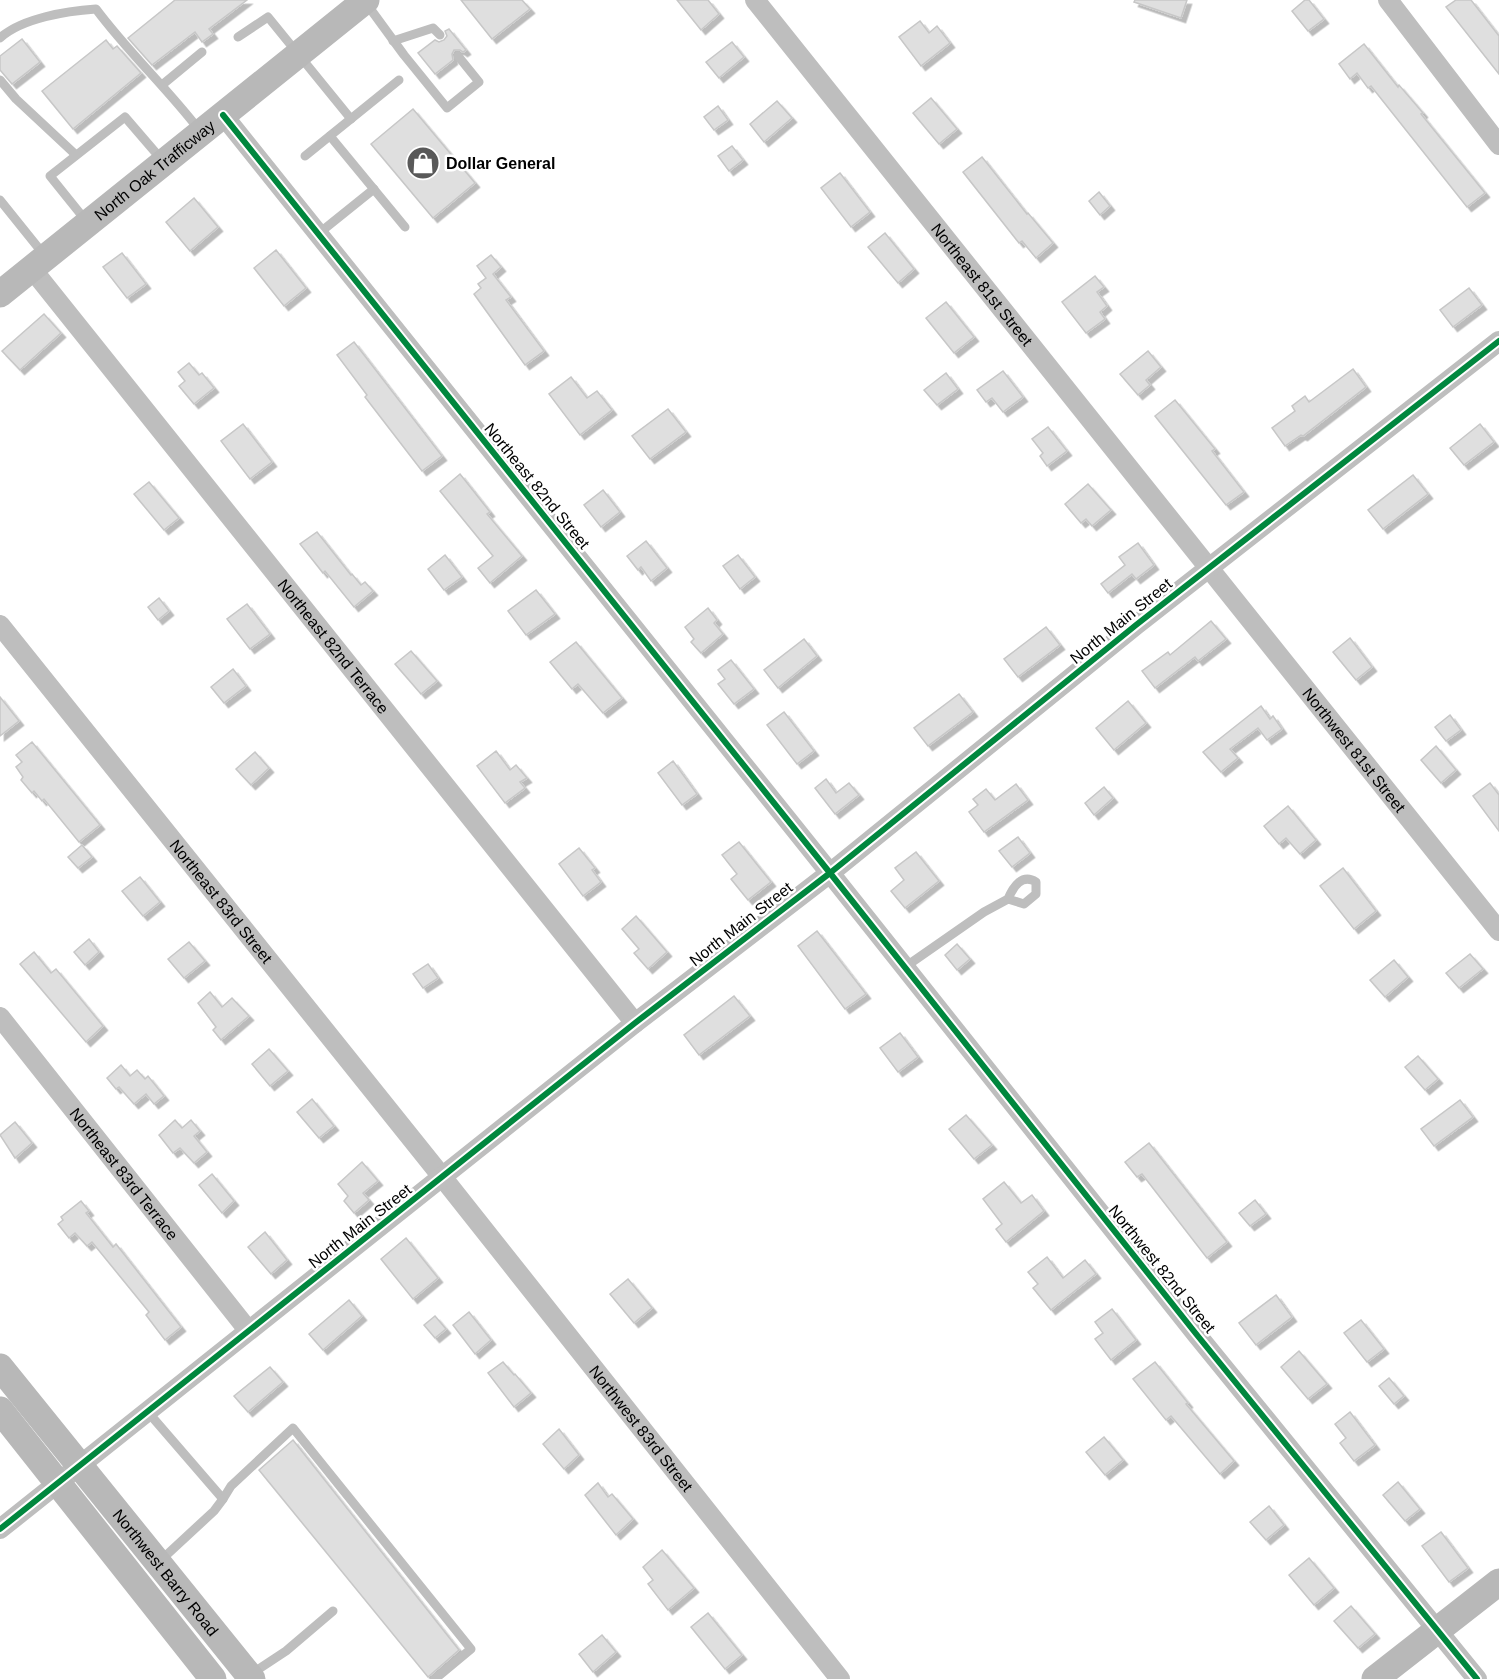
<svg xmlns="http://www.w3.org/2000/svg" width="1499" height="1679" font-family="Helvetica,sans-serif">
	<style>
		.building { fill: #dfdfdf; stroke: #c7c7c7; stroke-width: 1.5; filter: url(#shadow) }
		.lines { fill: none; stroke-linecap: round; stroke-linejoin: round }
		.lane { stroke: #bebebe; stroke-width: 9 }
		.street { stroke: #bebebe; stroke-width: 20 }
		.secondary { stroke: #b8b8b8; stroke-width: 27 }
		.cycleway-casing { stroke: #fff; stroke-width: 10 }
		.cycleway { stroke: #00873e; stroke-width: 6 }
		.labels { text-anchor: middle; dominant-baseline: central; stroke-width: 5; stroke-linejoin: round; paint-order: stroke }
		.poi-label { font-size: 16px; font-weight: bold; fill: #000; stroke: #fff; text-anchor: start }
		.street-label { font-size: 16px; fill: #000; stroke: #fff }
	</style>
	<defs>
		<filter id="shadow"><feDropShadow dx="4.5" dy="4.5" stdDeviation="0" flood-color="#0004"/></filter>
	</defs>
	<rect width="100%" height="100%" fill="#fff"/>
	<!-- building -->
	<g class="building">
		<polygon points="175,0 247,0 209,29 213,34 202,42 195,32 152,65 128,38"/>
		<polygon points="461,0 522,0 530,9 492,39"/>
		<polygon points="677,0 708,0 719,14 701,30"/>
		<polygon points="1135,0 1187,0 1181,18 1134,2"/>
		<polygon points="1305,0 1309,0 1324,19 1308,31 1292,11"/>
		<polygon points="1456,0 1471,0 1499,36 1499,74 1446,7"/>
		<polygon points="920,21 929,33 937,26 950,43 921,66 899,37"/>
		<polygon points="449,29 466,50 463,52 460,50 454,50 452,54 453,60 435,74 418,53 435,40 439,42 444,40 447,36 445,31"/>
		<polygon points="22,39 40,62 12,84 0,70 0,56"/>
		<polygon points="106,40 113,49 117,46 141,73 73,129 42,91"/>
		<polygon points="732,42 744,57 719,78 706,62"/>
		<polygon points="1364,44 1398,87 1399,85 1423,113 1421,114 1485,193 1467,207 1371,86 1368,88 1357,73 1350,79 1339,64"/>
		<polygon points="931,98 957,129 939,144 913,113"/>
		<polygon points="777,101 792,118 764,142 750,124"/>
		<polygon points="718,106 728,120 714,130 704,117"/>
		<polygon points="413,109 475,183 433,218 371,144"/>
		<polygon points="732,146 743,160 729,171 718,156"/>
		<polygon points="982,157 1027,214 1028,213 1053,243 1036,258 1022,241 1019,243 963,172"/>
		<polygon points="840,173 870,212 851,227 821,188"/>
		<polygon points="1099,192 1110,206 1100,215 1089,201"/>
		<polygon points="194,198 218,227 190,251 166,222"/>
		<polygon points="885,233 914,269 898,283 868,247"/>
		<polygon points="276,250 306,288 284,306 254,268"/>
		<polygon points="122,253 146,284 127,298 103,267"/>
		<polygon points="491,255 501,267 493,274 511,297 506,300 544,351 525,365 474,294 481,288 478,284 486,278 477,266"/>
		<polygon points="1095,276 1104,287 1097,292 1107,306 1100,312 1105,319 1086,333 1062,302"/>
		<polygon points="1469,288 1482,305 1453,327 1440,310"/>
		<polygon points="946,302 974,337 954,353 926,318"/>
		<polygon points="44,314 61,333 20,370 2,351"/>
		<polygon points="354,342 442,456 422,471 365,397 367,395 337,355"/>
		<polygon points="1148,351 1161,367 1146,380 1150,385 1138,395 1120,374"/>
		<polygon points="189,363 199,375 202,373 214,388 194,404 179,386 185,381 178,372"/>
		<polygon points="1353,369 1366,387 1303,436 1301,435 1285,446 1272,428 1295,411 1292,406 1305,396 1309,402"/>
		<polygon points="1003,371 1023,397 1003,412 992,398 986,402 977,390"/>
		<polygon points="946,373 958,389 937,405 924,390"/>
		<polygon points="571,377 587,398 597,391 612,410 580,435 549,394"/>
		<polygon points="1175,400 1215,449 1212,451 1244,492 1226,505 1155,416"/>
		<polygon points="668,409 686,432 650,459 632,436"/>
		<polygon points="243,424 272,462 250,479 221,441"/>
		<polygon points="1480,424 1494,442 1464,465 1450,448"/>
		<polygon points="1048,427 1067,451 1047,466 1040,456 1043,453 1032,439"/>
		<polygon points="460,474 490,512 487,514 522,556 490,583 478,568 493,556 440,491"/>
		<polygon points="1413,475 1428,494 1383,529 1368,510"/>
		<polygon points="149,482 179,518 164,530 134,494"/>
		<polygon points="1088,484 1111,510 1092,526 1086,519 1081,523 1065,504"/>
		<polygon points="603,490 620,512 601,527 584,505"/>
		<polygon points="317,532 351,575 352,574 361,585 365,582 373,591 354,607 325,571 323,573 300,544"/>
		<polygon points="646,541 667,568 651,581 641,567 638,570 627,556"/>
		<polygon points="1138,543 1154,565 1136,579 1132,574 1108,593 1101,584 1125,565 1119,557"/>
		<polygon points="445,555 462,577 444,590 428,569"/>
		<polygon points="738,555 755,577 740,589 723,566"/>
		<polygon points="536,590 555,614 526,635 508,611"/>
		<polygon points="159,598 169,611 158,620 148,607"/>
		<polygon points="247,604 270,634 250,649 227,619"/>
		<polygon points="708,608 717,620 714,623 723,634 701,653 691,642 694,639 685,627"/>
		<polygon points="1211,621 1226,639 1198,661 1195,657 1155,688 1142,671 1168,652 1170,655"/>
		<polygon points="1046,627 1060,645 1018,677 1004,659"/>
		<polygon points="1350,638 1372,667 1356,680 1333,652"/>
		<polygon points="804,639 817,656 778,688 764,670"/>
		<polygon points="576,642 622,698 603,713 578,684 572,689 550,662"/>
		<polygon points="411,651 437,681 421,694 395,664"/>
		<polygon points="731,660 754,689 734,704 718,684 725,679 718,670"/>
		<polygon points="233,669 246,686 224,703 211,687"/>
		<polygon points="959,694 973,712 928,746 914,728"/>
		<polygon points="0,697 19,721 0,736"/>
		<polygon points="1128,701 1146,723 1114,750 1096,728"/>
		<polygon points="1261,706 1270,719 1273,716 1282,729 1267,740 1258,728 1230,749 1238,758 1221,772 1203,752"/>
		<polygon points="784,712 814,751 797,764 767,725"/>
		<polygon points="1450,715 1461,730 1446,741 1435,727"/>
		<polygon points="32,742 100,825 79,842 44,799 42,801 34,791 32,793 21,780 23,777 16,767 22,762 16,755"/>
		<polygon points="1436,746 1456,770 1441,783 1421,760"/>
		<polygon points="496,751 510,770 516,765 527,778 520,782 525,788 505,803 477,766"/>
		<polygon points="255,752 269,768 251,785 236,769"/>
		<polygon points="673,761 697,794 682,805 658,773"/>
		<polygon points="826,779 836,793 849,783 859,795 835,814 815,788"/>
		<polygon points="1490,783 1499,795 1499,831 1473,796"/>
		<polygon points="1016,784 1028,800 984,832 969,812 978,805 973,799 986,789 995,800"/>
		<polygon points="1104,787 1113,798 1094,815 1085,803"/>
		<polygon points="1288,806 1316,840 1300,854 1286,838 1279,844 1264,826"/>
		<polygon points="1018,837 1030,853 1012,867 999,851"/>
		<polygon points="739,842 771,882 748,900 731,879 737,874 722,855"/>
		<polygon points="82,845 92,857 78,868 68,857"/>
		<polygon points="579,848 595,868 592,870 601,882 583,896 559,864"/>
		<polygon points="916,852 939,881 905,908 891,891 904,880 895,868"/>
		<polygon points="1343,868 1376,911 1354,929 1320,886"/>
		<polygon points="140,877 160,902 143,916 122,891"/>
		<polygon points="636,916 667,952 648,969 634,953 639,949 622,929"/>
		<polygon points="817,931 866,994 845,1009 798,946"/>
		<polygon points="89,939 99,952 85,965 74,952"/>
		<polygon points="189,942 205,961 184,978 168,959"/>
		<polygon points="957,944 970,959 957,970 945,955"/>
		<polygon points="34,952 51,973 56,969 103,1026 86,1042 20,964"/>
		<polygon points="1470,954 1483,969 1459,988 1446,973"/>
		<polygon points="1394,960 1408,977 1385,997 1370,980"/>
		<polygon points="428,964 438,978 423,988 413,974"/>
		<polygon points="210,992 222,1007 232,998 249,1016 221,1040 213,1030 216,1027 198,1003"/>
		<polygon points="734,996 750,1016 699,1055 684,1035"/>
		<polygon points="900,1033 918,1057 898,1072 880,1048"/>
		<polygon points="269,1049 288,1071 270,1086 252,1064"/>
		<polygon points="1418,1056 1438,1079 1425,1090 1405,1067"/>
		<polygon points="121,1065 130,1076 137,1070 145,1079 148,1076 164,1096 154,1104 146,1094 134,1104 119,1087 116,1089 107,1078"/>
		<polygon points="312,1099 334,1126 319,1138 297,1112"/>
		<polygon points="1460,1100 1473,1117 1434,1146 1421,1129"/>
		<polygon points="966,1115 992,1145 974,1159 949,1129"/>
		<polygon points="175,1120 182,1128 191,1120 200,1131 194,1136 207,1152 194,1163 180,1148 173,1153 159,1135"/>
		<polygon points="15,1122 32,1143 15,1158 0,1135"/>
		<polygon points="1149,1143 1227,1242 1207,1258 1142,1174 1137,1177 1125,1162"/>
		<polygon points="362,1162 378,1181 363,1193 369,1200 354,1213 344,1201 348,1196 338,1184"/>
		<polygon points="212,1174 234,1201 222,1213 199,1185"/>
		<polygon points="1004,1182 1021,1203 1032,1195 1044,1211 1006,1242 996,1229 1002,1224 983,1199"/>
		<polygon points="1255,1200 1266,1214 1250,1226 1239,1213"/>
		<polygon points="81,1201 89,1211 86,1213 113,1247 116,1244 181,1327 165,1340 146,1315 149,1312 92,1242 87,1246 75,1233 69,1238 58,1224 63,1220 61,1217"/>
		<polygon points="265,1232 287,1260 271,1274 248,1247"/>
		<polygon points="406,1238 438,1278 413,1299 381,1259"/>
		<polygon points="1047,1257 1063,1278 1085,1260 1096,1274 1051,1310 1033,1288 1038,1284 1028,1272"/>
		<polygon points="628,1279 652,1308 634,1323 610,1294"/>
		<polygon points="1276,1295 1292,1317 1256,1345 1239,1323"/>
		<polygon points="349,1300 362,1316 323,1350 309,1334"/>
		<polygon points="1112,1309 1136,1340 1111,1360 1095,1339 1103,1333 1095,1322"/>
		<polygon points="469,1312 491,1340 475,1354 453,1325"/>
		<polygon points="435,1316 446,1329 435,1338 424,1325"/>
		<polygon points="1361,1320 1384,1349 1367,1362 1344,1333"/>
		<polygon points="1299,1351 1327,1384 1308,1399 1281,1367"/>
		<polygon points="503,1362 514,1375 515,1374 531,1393 514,1407 488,1373"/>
		<polygon points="1155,1362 1188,1403 1186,1404 1234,1461 1220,1474 1171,1416 1166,1420 1133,1379"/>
		<polygon points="270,1367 283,1382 248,1412 234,1396"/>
		<polygon points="1389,1378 1404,1396 1394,1404 1379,1386"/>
		<polygon points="1350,1412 1375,1445 1354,1461 1340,1443 1346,1438 1335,1424"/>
		<polygon points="559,1429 579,1455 564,1469 543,1444"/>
		<polygon points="1104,1437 1123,1460 1105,1475 1086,1452"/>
		<polygon points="293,1440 459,1650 428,1677 259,1470"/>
		<polygon points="1398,1482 1420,1509 1405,1521 1383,1495"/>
		<polygon points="598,1483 608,1497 612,1494 633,1519 616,1535 585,1495"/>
		<polygon points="1269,1506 1284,1525 1266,1540 1250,1522"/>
		<polygon points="1441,1532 1468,1568 1449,1582 1422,1546"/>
		<polygon points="662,1550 694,1588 668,1610 648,1584 653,1580 643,1567"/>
		<polygon points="1309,1558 1334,1588 1314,1605 1289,1575"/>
		<polygon points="1351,1606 1375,1634 1358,1648 1334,1621"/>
		<polygon points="708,1613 742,1655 725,1669 691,1627"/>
		<polygon points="602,1635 616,1652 593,1672 579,1654"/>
	</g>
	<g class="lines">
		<!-- lane -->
		<g class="lane">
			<polyline points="366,3 404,55 447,108 479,82 458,56"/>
			<polyline points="238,37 268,17 351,119"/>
			<path d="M0,38c22,-20 67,-27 96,-29 32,43 71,79 104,122"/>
			<polyline points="393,41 433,28 440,35"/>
			<polyline points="0,80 16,99 76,155"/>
			<polyline points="162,85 202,52"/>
			<polyline points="330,136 405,227"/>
			<polyline points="305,156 399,80"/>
			<polyline points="0,200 45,256"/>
			<polyline points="87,222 50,176 125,117 162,160"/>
			<polyline points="318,234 374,189"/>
			<path d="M905,967l79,-55 24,-13 16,5 12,-10v-12c-14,-9 -23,5 -28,17"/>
			<polyline points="147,1411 223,1499 231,1486 293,1428 471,1649 435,1679"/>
			<polyline points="160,1561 214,1511 223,1499"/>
			<polyline points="251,1674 286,1651 333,1611"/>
		</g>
		<!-- street -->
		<g class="street">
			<path id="s1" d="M755,0l744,931"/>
			<polyline points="1388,0 1499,145"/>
			<polyline points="223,115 830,873 1197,1335 1477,1679"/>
			<path id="s2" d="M32,269l603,754"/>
			<path id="s3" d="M0,625l443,553 397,501"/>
			<path id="s4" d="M0,1017l248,313"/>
			<polyline points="0,1529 635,1023 830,873 1136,625 1499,341"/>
		</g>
		<!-- secondary -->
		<g class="secondary">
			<path id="s5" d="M0,294l366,-294"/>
			<path id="s6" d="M0,1367l252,312"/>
			<polyline points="0,1410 213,1679"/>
			<polyline points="1375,1679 1499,1582"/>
		</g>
		<!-- cycleway casing -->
		<g class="cycleway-casing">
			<g id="cycleway">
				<polyline points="223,115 830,873 1197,1335 1477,1679"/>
				<polyline points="0,1529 635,1023 830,873 1136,625 1499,341"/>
			</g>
		</g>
		<!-- cycleway -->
		<use href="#cycleway" class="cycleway"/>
	</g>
	<!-- icons -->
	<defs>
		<g id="shop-disc" transform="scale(1.725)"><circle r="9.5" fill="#595959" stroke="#fff"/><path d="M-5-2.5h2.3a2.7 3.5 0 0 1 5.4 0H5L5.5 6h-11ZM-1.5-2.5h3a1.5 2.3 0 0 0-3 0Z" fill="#fff"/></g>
	</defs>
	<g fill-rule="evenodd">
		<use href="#shop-disc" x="423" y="163"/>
	</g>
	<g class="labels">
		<!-- poi labels -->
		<g class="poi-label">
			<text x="446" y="163">Dollar General</text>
		</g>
		<!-- street labels -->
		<g class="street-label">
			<text stroke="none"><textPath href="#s5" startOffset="198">North Oak Trafficway</textPath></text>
			<text stroke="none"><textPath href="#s1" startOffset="364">Northeast 81st Street</textPath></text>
			<text transform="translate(537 486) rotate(51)">Northeast 82nd Street</text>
			<text transform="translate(1121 621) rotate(-39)">North Main Street</text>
			<text stroke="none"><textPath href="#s2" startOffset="483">Northeast 82nd Terrace</textPath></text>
			<text stroke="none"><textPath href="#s1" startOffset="960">Northwest 81st Street</textPath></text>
			<text stroke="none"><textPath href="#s3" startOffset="354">Northeast 83rd Street</textPath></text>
			<text transform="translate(741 924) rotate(-38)">North Main Street</text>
			<text stroke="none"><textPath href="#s4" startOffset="200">Northeast 83rd Terrace</textPath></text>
			<text transform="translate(360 1226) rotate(-38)">North Main Street</text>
			<text transform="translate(1162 1269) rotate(51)">Northwest 82nd Street</text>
			<text stroke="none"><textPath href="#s3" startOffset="1028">Northwest 83rd Street</textPath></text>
			<text stroke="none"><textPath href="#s6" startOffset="264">Northwest Barry Road</textPath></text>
		</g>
	</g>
</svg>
